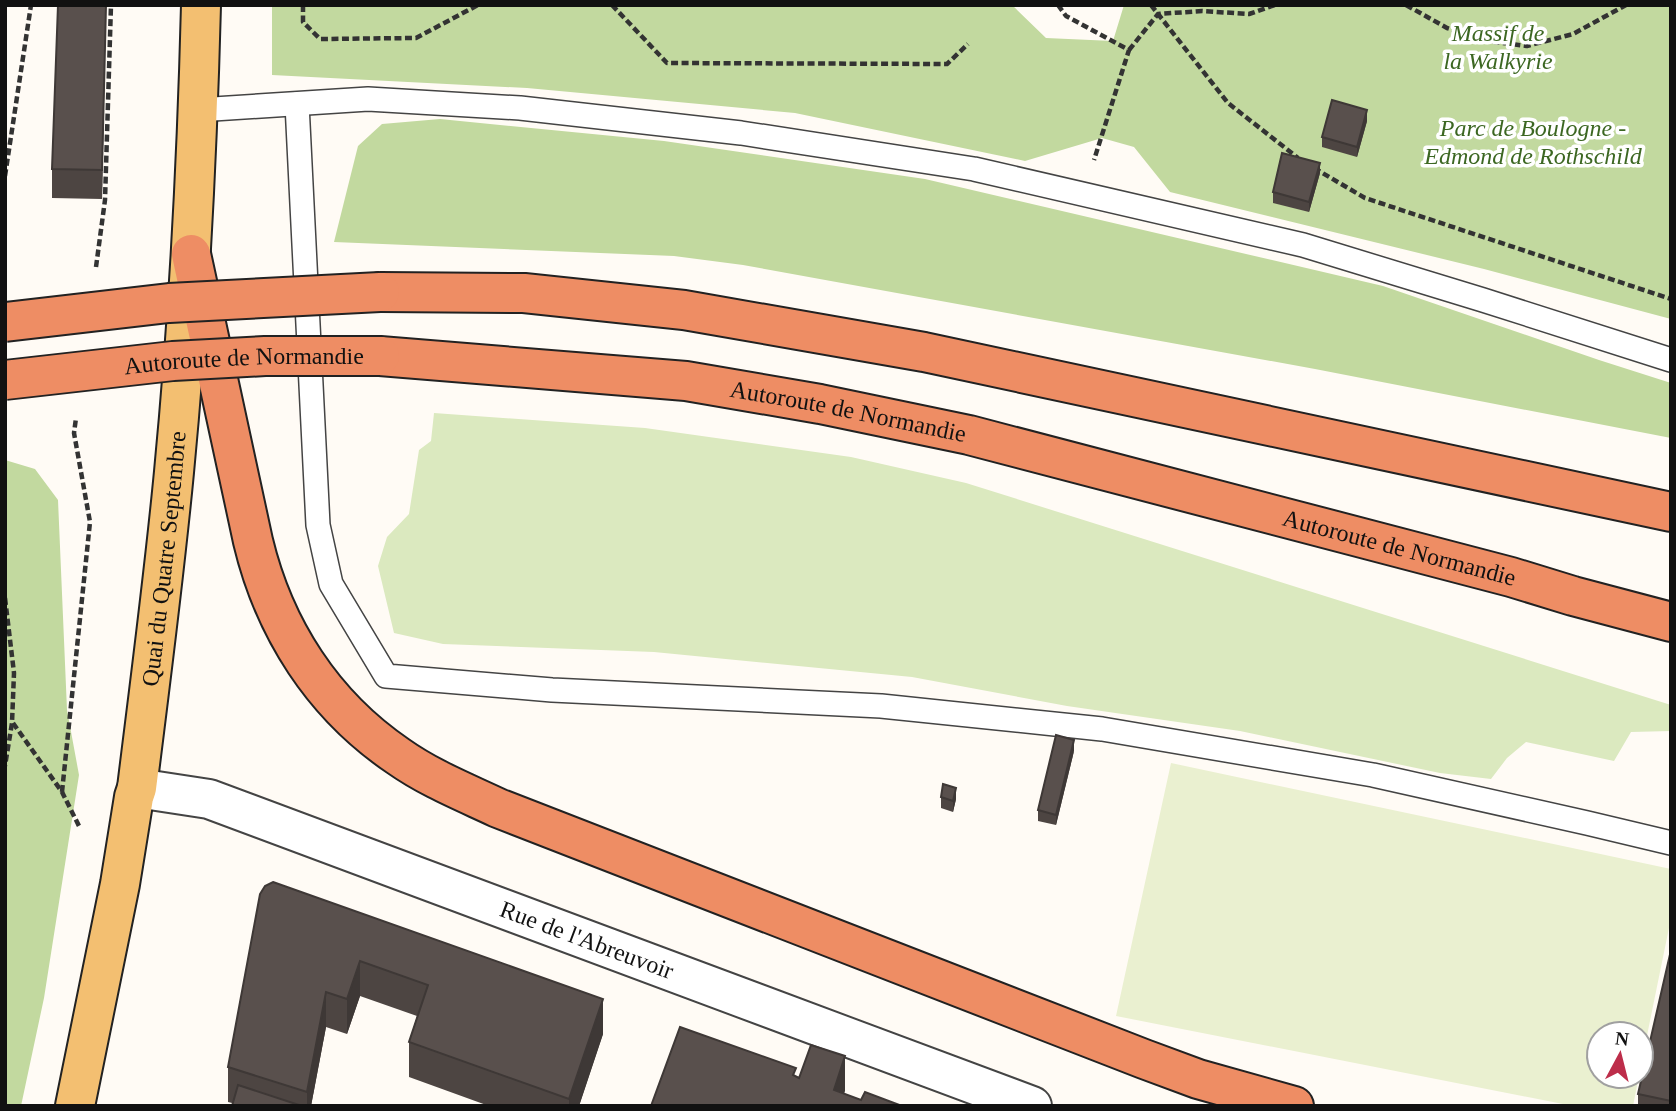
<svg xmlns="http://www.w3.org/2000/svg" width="1676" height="1111" font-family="Georgia,serif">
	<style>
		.green { fill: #dbe9bf }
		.forest { fill: #c2d99f }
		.pitch { fill: #eaf0d0 }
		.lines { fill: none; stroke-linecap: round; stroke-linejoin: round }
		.lane-casing { stroke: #444; stroke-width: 26 }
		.street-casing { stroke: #444; stroke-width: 42 }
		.primary-casing { stroke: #222; stroke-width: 42 }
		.highway-casing { stroke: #222; stroke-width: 42 }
		.path { stroke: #333; stroke-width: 4.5; stroke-dasharray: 7 3.5; stroke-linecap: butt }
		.lane { stroke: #fff; stroke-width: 23 }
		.street { stroke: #fff; stroke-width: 38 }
		.primary { stroke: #f3bf71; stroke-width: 38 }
		.highway { stroke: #ee8d64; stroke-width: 38 }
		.highway-bridge-casing { stroke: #222; stroke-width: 42; stroke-linecap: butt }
		.highway-bridge { stroke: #ee8d64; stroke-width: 38 }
		.wall { fill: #4d4542 }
		.shaded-wall { fill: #3e3836 }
		.building { fill: #59504d; stroke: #3e3836; stroke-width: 2 }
		.labels { text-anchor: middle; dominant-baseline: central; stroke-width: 7; stroke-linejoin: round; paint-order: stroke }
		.park-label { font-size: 24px; font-style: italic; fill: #3c6722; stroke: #fff }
		.street-label { font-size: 24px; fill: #111; stroke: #fff }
	</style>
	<rect width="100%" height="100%" fill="#fffbf5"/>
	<!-- green -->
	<polygon class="green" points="434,413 645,428 851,457 966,483 1671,705 1671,731 1631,732 1614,761 1526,742 1507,758 1491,779 1440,773 1240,731 1067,706 912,677 654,652 443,644 394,633 378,566 387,537 409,514 419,450 431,441"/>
	<!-- forest -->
	<g class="forest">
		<polygon points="272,5 1012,5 1046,38 1113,41 1124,5 1671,5 1671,319 1484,269 1170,192 1134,147 1102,138 1025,161 795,113 527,88 272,75"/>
		<polygon points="440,119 664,141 925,179 1383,286 1599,360 1671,383 1671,438 1315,369 743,265 674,256 334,242 358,146 382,124"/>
		<polygon points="5,460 35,469 58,500 67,710 79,775 44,998 21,1106 5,1106"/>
	</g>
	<!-- pitch -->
	<polygon class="pitch" points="1171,763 1671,869 1671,918 1641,1065 1641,1034 1599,1034 1599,1076 1639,1076 1633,1106 1573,1106 1116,1016"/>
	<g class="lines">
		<!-- lane casing -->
		<g class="lane-casing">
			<g id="lane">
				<polyline points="297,104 318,525 331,584 386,676 552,690 881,706 1102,729 1373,775 1587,823 1671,843"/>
				<polyline points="198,110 368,99 520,108 741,133 974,169 1303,245 1483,300 1671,360"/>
			</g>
		</g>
		<!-- street casing -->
		<g class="street-casing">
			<g id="street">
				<path id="s1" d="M137,788l72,11 823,307"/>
			</g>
		</g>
		<!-- primary casing -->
		<g class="primary-casing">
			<g id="primary">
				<path id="s2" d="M75,1106l45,-222 14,-87 3,-9c13,-105 27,-211 37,-316 15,-156 23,-311 27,-467"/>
			</g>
		</g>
		<!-- highway casing -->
		<g class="highway-casing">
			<g id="highway">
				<path d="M191,254l62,287c21,88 70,164 145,215 31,22 66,36 100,52l646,251 54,20 96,27"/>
				<polyline points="380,292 524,293 684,310 924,352 1671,512"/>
				<path id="s3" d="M380,356l306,25 134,23 149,31 542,142 62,19 98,26"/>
			</g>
		</g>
		<!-- path -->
		<g class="path">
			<polyline points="303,5 303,22 320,39 416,38 478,5"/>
			<polyline points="612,5 667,63 947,64 968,44"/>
			<polyline points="1058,5 1066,16 1129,50 1094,160"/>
			<polyline points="1151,5 1228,103 1298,158"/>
			<polyline points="1406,5 1447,28 1495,42 1527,46 1573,34 1626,5"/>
			<polyline points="1129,50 1158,14 1202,11 1249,14 1275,5"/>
			<polyline points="1314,168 1365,198 1671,299"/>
			<polyline points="5,176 31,5"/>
			<polyline points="96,267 105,200 111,5"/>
			<polyline points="5,598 14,673 12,723 5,766"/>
			<polyline points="13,723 62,792 80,828"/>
			<polyline points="62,792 90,522 74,433 76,418"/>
		</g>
		<!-- lane -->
		<use href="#lane" class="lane"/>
		<!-- street -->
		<use href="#street" class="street"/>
		<!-- primary -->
		<use href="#primary" class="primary"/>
		<!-- highway -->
		<use href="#highway" class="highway"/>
		<!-- highway-bridge casing -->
		<g class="highway-bridge-casing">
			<g id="highway-bridge">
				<polyline points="5,322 169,303 380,292"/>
				<path id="s4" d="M5,380l168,-19 92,-5h115"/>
			</g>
		</g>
		<!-- highway-bridge -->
		<use href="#highway-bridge" class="highway-bridge"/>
	</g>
	<!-- wall -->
	<g class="wall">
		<polygon points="58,5 106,5 102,199 52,198 52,169"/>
		<polygon points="1367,121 1357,157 1322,147 1322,137"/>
		<polygon points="1320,173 1309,212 1273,203 1273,192"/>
		<polygon points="1074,751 1056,825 1038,821 1038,810"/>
		<polygon points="941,797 956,799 953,812 941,808"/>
		<polygon points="260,894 603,1034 579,1106 489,1106 409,1077 409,1042 417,1016 360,996 347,1034 326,1027 311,1106 232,1106 232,1103 228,1102 228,1067"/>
		<polygon points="1671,950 1671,1106 1638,1106 1638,1094"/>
	</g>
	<!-- shaded-wall -->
	<g class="shaded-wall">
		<polygon points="106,5 102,199 102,170"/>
		<polygon points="1367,110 1367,121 1357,157 1357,147"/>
		<polygon points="1320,163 1320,173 1309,212 1309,202"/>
		<polygon points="1074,740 1074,751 1056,825 1056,815"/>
		<polygon points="956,788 956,799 953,812 953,801"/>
		<polygon points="360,961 360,996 347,1034 347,999"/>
		<polygon points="326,992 326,1027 311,1106 307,1106 307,1092"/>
		<polygon points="603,999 603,1034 579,1106 569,1106 569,1099"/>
		<polygon points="845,1056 845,1091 840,1106 834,1090"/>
	</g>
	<!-- building -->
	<g class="building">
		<polygon points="58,5 106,5 102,170 52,169"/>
		<polygon points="1332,100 1367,110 1357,147 1322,137"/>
		<polygon points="1282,153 1320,163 1309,202 1273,192"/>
		<polygon points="1056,735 1074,740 1056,815 1038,810"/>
		<polygon points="943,784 956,788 953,801 941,797"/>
		<polygon points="273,882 603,999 569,1099 409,1042 428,985 360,961 347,999 326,992 307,1092 228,1067 260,894 265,886"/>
		<polygon points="1671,950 1671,1101 1638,1094"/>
		<polygon points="680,1027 796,1068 793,1075 799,1078 811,1045 845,1056 834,1090 861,1100 865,1092 902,1106 651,1106"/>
		<polygon points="238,1085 302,1106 232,1106"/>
	</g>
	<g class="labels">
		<!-- park labels -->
		<g class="park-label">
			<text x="1498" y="33">Massif de<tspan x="1498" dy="28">la Walkyrie</tspan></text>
			<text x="1533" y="128">Parc de Boulogne -<tspan x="1533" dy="28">Edmond de Rothschild</tspan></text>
		</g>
		<!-- street labels -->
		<g class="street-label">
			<text stroke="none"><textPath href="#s4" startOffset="240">Autoroute de Normandie</textPath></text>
			<text stroke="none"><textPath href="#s3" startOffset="472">Autoroute de Normandie</textPath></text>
			<text stroke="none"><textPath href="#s3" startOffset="1040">Autoroute de Normandie</textPath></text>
			<text stroke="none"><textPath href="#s2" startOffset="555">Quai du Quatre Septembre</textPath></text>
			<text stroke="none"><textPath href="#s1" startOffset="476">Rue de l'Abreuvoir</textPath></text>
		</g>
	</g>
	<!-- border -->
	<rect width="1676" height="1111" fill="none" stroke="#111111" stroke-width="14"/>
	<!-- north arrow -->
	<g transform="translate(1620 1055) rotate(7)"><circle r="33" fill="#ffffff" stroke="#a0a0a0" stroke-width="2"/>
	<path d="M0-5L12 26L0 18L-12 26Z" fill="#bd2d4a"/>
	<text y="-10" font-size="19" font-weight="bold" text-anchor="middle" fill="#111111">N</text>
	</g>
</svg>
